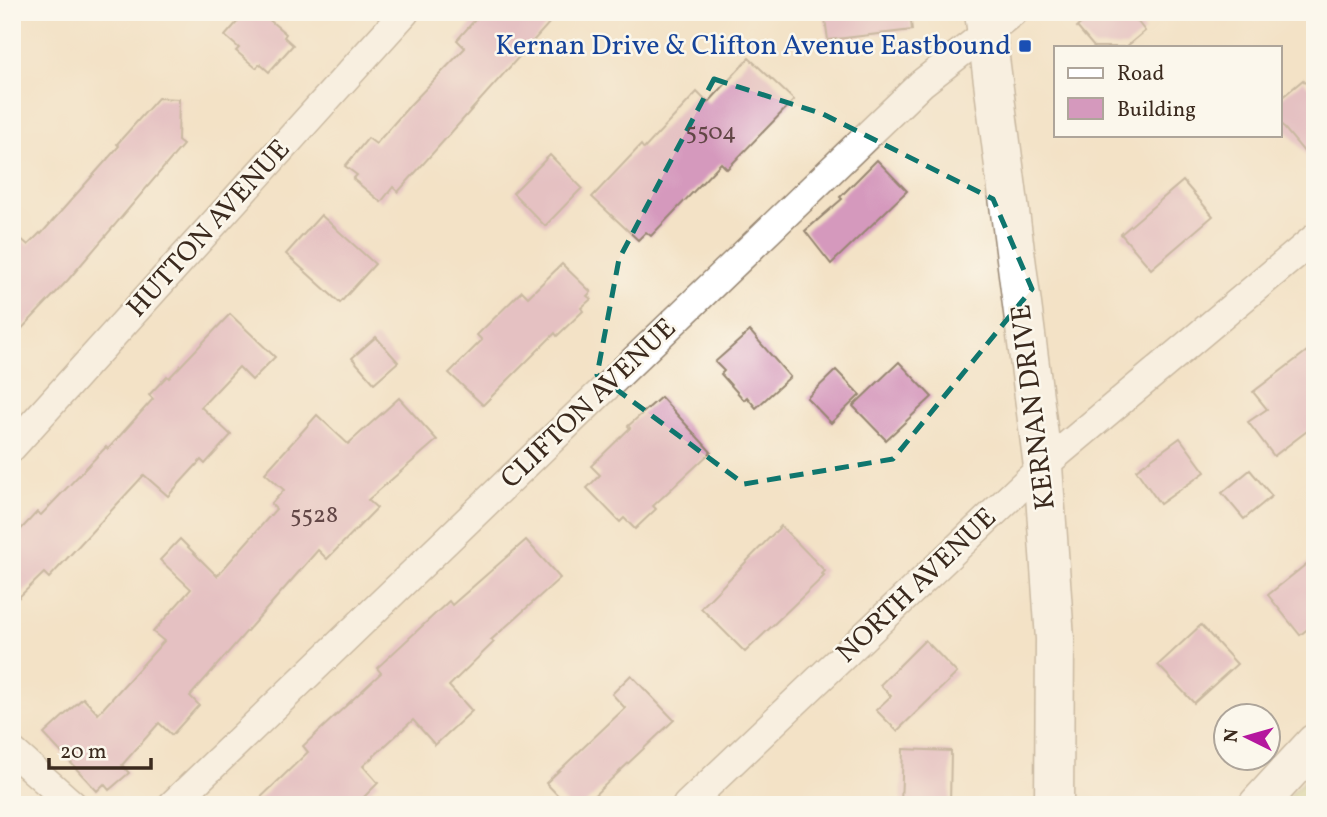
<svg xmlns="http://www.w3.org/2000/svg" width="1327" height="817" font-family="Vollkorn,serif">
	<style>
		.green { fill: #a9bc60; stroke: #72733f; stroke-width: 2 }
		.building { fill: #d599bd }
		.lines { fill: none; stroke-linecap: round; stroke-linejoin: round }
		.street-casing { stroke: #978672; stroke-width: 31 }
		.secondary-casing { stroke: #978672; stroke-width: 41 }
		.street { stroke: #fff; stroke-width: 28 }
		.secondary { stroke: #fff; stroke-width: 38 }
		.marked { fill: none; stroke: #0f766e; stroke-width: 5; stroke-dasharray: 14 9; stroke-linejoin: round }
		.transit-dot { fill: #1a4fb4; stroke: #fbf7ec; stroke-width: 2.5 }
		.labels { text-anchor: middle; dominant-baseline: central; stroke-width: 5; stroke-linejoin: round; paint-order: stroke }
		.number-label { font-size: 24px; fill: #624646 }
		.transit-label { font-size: 28px; fill: #164399; stroke: #fbf7ec; text-anchor: end }
		.street-label { font-size: 28px; fill: #3b2a1e; stroke: #fbf7ec }
	</style>
	<rect width="100%" height="100%" fill="#fbf7ec"/>
	<filter id="ink" filterUnits="userSpaceOnUse"><feTurbulence type="fractalNoise" baseFrequency=".0143" numOctaves="2"/><feDisplacementMap in="SourceGraphic" scale="14" xChannelSelector="R" yChannelSelector="G"/><feConvolveMatrix kernelMatrix="1 2 1 2 8 2 1 2 1" color-interpolation-filters="sRGB"/></filter>
	<filter id="wash" filterUnits="userSpaceOnUse"><feTurbulence type="fractalNoise" baseFrequency=".00686" numOctaves="4" result="noise"/><feDisplacementMap in="SourceGraphic" scale="28" xChannelSelector="R" yChannelSelector="G"/><feGaussianBlur stdDeviation="1.57" result="paint"/><feColorMatrix in="noise" values="0 0 0 0 0 0 0 0 0 0 0 0 0 0 0 0 0 1.4 0 .05"/><feComposite in="paint" operator="in"/></filter>
	<g filter="url(#wash)">
		<rect width="100%" height="100%" fill="#f3e2c6"/>
		<!-- green -->
		<polygon class="green" points="1315,769 1315,805 1281,805"/>
		<g id="blocks">
			<!-- building -->
			<g class="building">
				<polygon points="246,12 260,12 286,34 284,37 293,45 269,72 260,64 256,68 236,51 239,48 225,36"/>
				<polygon points="482,12 559,12 398,192 393,187 381,202 353,179 357,175 345,166 368,138 376,144 411,104 465,48 457,40"/>
				<polygon points="824,12 910,12 912,30 828,40"/>
				<polygon points="1095,12 1130,12 1145,31 1126,47 1094,47 1077,27"/>
				<polygon points="749,58 794,100 727,169 721,163 651,236 646,232 638,240 592,197 641,145 644,149 697,92 708,103"/>
				<polygon points="1303,80 1315,94 1315,165 1280,123 1280,99"/>
				<polygon points="158,98 179,99 178,141 183,145 68,280 12,339 12,231 28,245 40,233 41,234 119,146 117,144"/>
				<polygon points="550,155 582,188 545,226 513,193"/>
				<polygon points="877,160 907,191 831,264 805,231 842,199 840,197"/>
				<polygon points="1183,181 1213,216 1151,269 1121,234"/>
				<polygon points="321,215 375,264 340,303 286,254"/>
				<polygon points="562,264 591,292 587,296 591,299 581,308 583,311 557,336 555,333 483,405 449,373 482,340 477,335 522,291 528,297"/>
				<polygon points="230,314 275,357 252,380 239,367 201,407 231,435 205,464 201,460 168,496 144,475 49,578 44,573 12,604 12,539 37,512 41,515 106,447 108,449 153,399 149,395 167,376 169,378"/>
				<polygon points="750,331 790,377 756,408 747,397 744,400 721,374 724,371 715,362"/>
				<polygon points="376,337 398,362 374,383 352,358"/>
				<polygon points="1315,345 1315,425 1274,456 1248,422 1267,409 1253,392"/>
				<polygon points="899,362 932,397 886,440 853,406"/>
				<polygon points="836,370 860,395 831,423 807,398"/>
				<polygon points="661,397 711,452 653,506 656,509 635,529 624,518 620,522 587,488 600,475 591,466 630,428 628,426"/>
				<polygon points="399,398 437,440 368,500 377,508 327,559 318,550 190,696 199,705 172,735 159,723 122,765 129,773 109,790 104,784 97,791 44,734 83,698 98,714 164,641 153,632 191,589 160,560 180,539 217,576 276,509 271,504 284,490 265,473 317,415 348,444"/>
				<polygon points="1180,438 1205,472 1160,504 1136,470"/>
				<polygon points="1250,470 1272,496 1244,519 1222,493"/>
				<polygon points="781,526 825,571 822,574 824,576 745,652 701,608"/>
				<polygon points="526,540 560,578 491,640 494,642 449,686 472,711 435,745 413,720 363,766 378,783 356,805 253,805 308,752 303,746 381,673 377,668 449,601 452,605"/>
				<polygon points="1315,557 1315,623 1300,635 1268,595"/>
				<polygon points="1201,625 1237,664 1194,703 1158,665"/>
				<polygon points="925,640 957,673 897,731 876,710 891,696 880,685"/>
				<polygon points="631,675 674,720 584,805 567,805 546,783 625,708 612,694"/>
				<polygon points="903,749 951,751 950,805 901,805"/>
			</g>
		</g>
	</g>
	<g filter="url(#ink)">
		<use href="#blocks" fill-opacity="0" stroke="#978672" stroke-width="2"/>
		<g class="lines">
			<!-- street casing -->
			<g class="street-casing">
				<g id="street">
					<polyline points="12,447 405,12"/>
					<polyline points="12,751 73,805"/>
					<polyline points="172,805 922,83 1013,12"/>
					<polyline points="687,805 1043,466 1315,238"/>
				</g>
			</g>
			<!-- secondary casing -->
			<g class="secondary-casing">
				<g id="secondary">
					<polyline points="984,12 1043,466 1055,639 1054,805"/>
					<polyline points="1258,805 1315,743"/>
				</g>
			</g>
			<!-- street -->
			<use href="#street" class="street"/>
			<!-- secondary -->
			<use href="#secondary" class="secondary"/>
		</g>
	</g>
	<!-- marked area -->
	<path d="M0 0H1327V817H0ZM714,79l109,35 170,85 39,90 -139,170 -149,25 -147,-109 22,-116z" fill="#f3e2c6" fill-opacity=".55" fill-rule="evenodd"/>
	<path class="marked" d="M714,79l109,35 170,85 39,90 -139,170 -149,25 -147,-109 22,-116z"/>
	<!-- markers -->
	<rect class="transit-dot" x="1018" y="39" width="14" height="14" rx="3.5"/>
	<g class="labels">
		<!-- number labels -->
		<g class="number-label">
			<text x="711" y="133">5504</text>
			<text x="314" y="516">5528</text>
		</g>
		<!-- transit labels -->
		<g class="transit-label">
			<text x="1011" y="46">Kernan Drive &amp; Clifton Avenue Eastbound</text>
		</g>
		<!-- street labels -->
		<g class="street-label">
			<text transform="translate(209 229) rotate(-48)">HUTTON AVENUE</text>
			<text transform="translate(589 404) rotate(-44)">CLIFTON AVENUE</text>
			<text transform="translate(1034 407) rotate(-97)">KERNAN DRIVE</text>
			<text transform="translate(917 586) rotate(-44)">NORTH AVENUE</text>
		</g>
	</g>
	<!-- margin -->
	<rect width="1327" height="817" fill="none" stroke="#fbf7ec" stroke-width="42"/>
	<!-- legend -->
	<rect x="1054" y="46" width="228" height="91" fill="#fbf7ec" stroke="#aea59a" stroke-width="2"/>
	<rect x="1068" y="68" width="35" height="10" fill="#ffffff" stroke="#aea59a" stroke-width="2"/>
	<text x="1117" y="80" font-size="21" fill="#3b2a1e">Road</text>
	<rect x="1068" y="98" width="35" height="21" fill="#d599bd" stroke="#aea59a" stroke-width="2"/>
	<text x="1117" y="116" font-size="21" fill="#3b2a1e">Building</text>
	<!-- north arrow -->
	<g transform="translate(1247 737) rotate(275)"><circle r="33" fill="#fbf7ec" stroke="#aea59a" stroke-width="2"/>
	<path d="M0-5L12 26L0 18L-12 26Z" fill="#b5179e"/>
	<text y="-10" font-size="19" font-weight="bold" text-anchor="middle" fill="#3b2a1e">N</text>
	</g>
	<!-- scale -->
	<path d="M49 758v10h102v-10" fill="none" stroke="#3b2a1e" stroke-width="3.5"/>
	<text x="60" y="758" font-size="21" fill="#3b2a1e" stroke="#fbf7ec" stroke-width="5" paint-order="stroke">20 m</text>
</svg>
